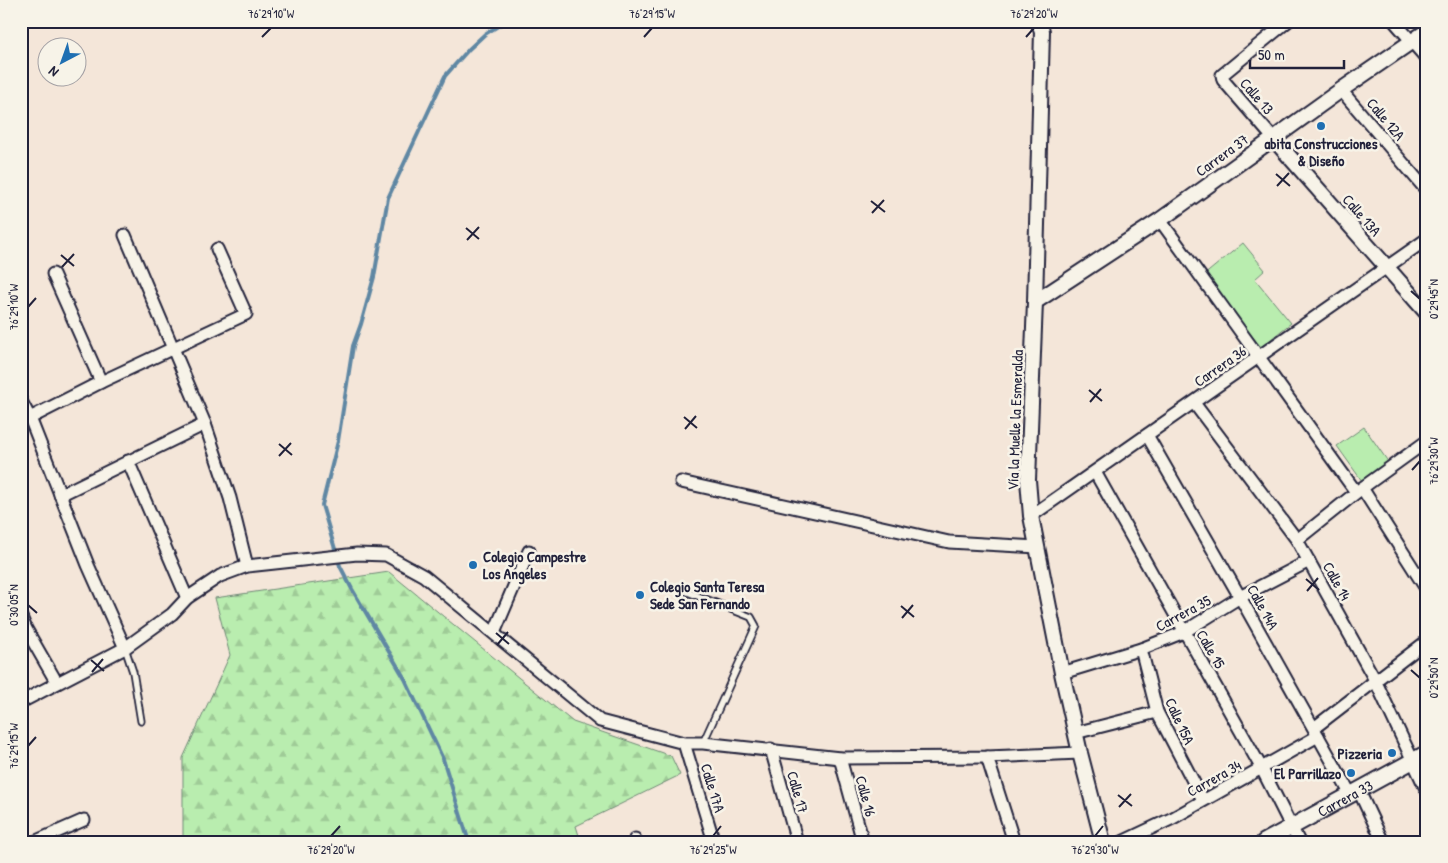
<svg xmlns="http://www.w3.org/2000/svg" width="1448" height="863" font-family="'Patrick Hand',sans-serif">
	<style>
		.green { fill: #b9edaf; stroke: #6e8875 }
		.forest { fill: url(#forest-firs); stroke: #6e8875 }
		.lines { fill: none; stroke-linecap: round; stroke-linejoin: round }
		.stream { stroke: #5f87a3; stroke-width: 4 }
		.service-casing { stroke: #22223b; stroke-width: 9 }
		.minor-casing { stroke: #22223b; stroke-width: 15 }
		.tertiary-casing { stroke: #22223b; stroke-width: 18 }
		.secondary-casing { stroke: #22223b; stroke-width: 19 }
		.service { stroke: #f7f3e8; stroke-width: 5.5 }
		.minor { stroke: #f7f3e8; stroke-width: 11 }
		.tertiary { stroke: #f7f3e8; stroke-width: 14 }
		.secondary { stroke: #f7f3e8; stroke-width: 15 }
		.ticks { fill: none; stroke: #22223b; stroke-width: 2 }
		.poi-dot { fill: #1f6fb2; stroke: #f7f3e8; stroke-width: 2 }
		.labels { text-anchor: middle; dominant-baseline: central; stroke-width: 5; stroke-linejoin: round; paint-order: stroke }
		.street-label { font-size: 15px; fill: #22223b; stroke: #f7f3e8 }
		.poi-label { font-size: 15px; font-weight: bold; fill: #22223b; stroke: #f7f3e8; text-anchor: start }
		.neatline { fill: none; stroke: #22223b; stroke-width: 2 }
		.ticks-label { font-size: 12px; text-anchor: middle; fill: #22223b }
	</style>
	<defs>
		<pattern id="forest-firs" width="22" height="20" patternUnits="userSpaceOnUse" patternTransform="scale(1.25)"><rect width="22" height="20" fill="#b9edaf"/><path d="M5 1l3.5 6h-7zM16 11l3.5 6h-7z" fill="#9fcb97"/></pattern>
	</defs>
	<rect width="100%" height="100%" fill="#f4e6d9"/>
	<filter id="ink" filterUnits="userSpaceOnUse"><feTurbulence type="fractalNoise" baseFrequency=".02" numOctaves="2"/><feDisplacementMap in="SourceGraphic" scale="10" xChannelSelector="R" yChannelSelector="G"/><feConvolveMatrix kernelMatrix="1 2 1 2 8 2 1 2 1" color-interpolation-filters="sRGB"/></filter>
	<g filter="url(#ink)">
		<!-- green -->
		<g class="green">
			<polygon points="1243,243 1265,270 1255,279 1291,323 1261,347 1203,276"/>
			<polygon points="1364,427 1389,463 1362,481 1337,446"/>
		</g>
		<!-- forest -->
		<polygon class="forest" points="389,572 573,722 671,756 680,775 576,826 581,842 183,842 183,758 230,655 215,598"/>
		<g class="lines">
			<!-- stream -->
			<polyline class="stream" points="469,842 443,759 405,679 352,589 340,566 322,505 338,441 353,346 361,324 374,277 388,198 445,76 469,49 485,34 506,21"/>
			<!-- service casing -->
			<g class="service-casing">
				<g id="service">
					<polyline points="680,589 751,617 756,626 703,743"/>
					<polyline points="125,648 133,672 141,721"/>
				</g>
			</g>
			<!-- minor casing -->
			<g class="minor-casing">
				<g id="minor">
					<polyline points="1394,21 1427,59"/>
					<polyline points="1341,90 1427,191"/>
					<polyline points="1273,138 1223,80 1222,75 1288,21"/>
					<polyline points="1160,220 1356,492"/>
					<polyline points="125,235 205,424 230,498 247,566"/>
					<polyline points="53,274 101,382"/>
					<polyline points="21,401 30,418 88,565 125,648"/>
					<polyline points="1194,403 1297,540 1375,680 1427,791"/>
					<polyline points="30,418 101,382 246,314 217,249"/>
					<polyline points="1147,435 1240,597 1351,795"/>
					<polyline points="128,461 187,598"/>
					<polyline points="1095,472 1262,769 1299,842"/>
					<polyline points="681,482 949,542 1038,547"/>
					<polyline points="1362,488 1427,590"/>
					<polyline points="60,495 205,424"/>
					<polyline points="1031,516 1427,239"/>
					<polyline points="1297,540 1362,488 1427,441"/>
					<polyline points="21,617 26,629 57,683"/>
					<polyline points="494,633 529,551"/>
					<polyline points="1141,649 1157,712 1203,800"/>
					<polyline points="1062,673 1141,649 1184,632 1240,597 1309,561"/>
					<polyline points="21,702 125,648 172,614 187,598 220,576 247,566 357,554 386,555 424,576 600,721 684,743 703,743 840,758 987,757 1080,753"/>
					<polyline points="1314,728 1427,641"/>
					<polyline points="1075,733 1157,712"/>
					<polyline points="684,743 714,842"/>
					<polyline points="771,749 797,842"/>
					<polyline points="987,757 1014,842"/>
					<polyline points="840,758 863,842"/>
					<polyline points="1359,791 1383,842"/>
					<polyline points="635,839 636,842"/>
					<polyline points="34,842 84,820"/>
					<polyline points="1122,842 1173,818 1318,736"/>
				</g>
			</g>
			<!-- tertiary casing -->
			<g class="tertiary-casing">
				<g id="tertiary">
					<polyline points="1038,21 1042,31 1035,302 1028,480 1031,516 1062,673 1080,753 1103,842"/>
					<polyline points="1273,138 1427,313"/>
					<polyline points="1035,302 1160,220 1341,90 1427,31"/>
				</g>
			</g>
			<!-- secondary casing -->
			<g class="secondary-casing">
				<g id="secondary">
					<path id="s1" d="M1264,842l163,-89"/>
				</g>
			</g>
			<!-- service -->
			<use href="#service" class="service"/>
			<!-- minor -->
			<use href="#minor" class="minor"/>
			<!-- tertiary -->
			<use href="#tertiary" class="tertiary"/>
			<!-- secondary -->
			<use href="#secondary" class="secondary"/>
		</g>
	</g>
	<!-- ticks -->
	<path class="ticks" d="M262,37l9,-9M644,37l8,-9M1026,37l8,-9M1276,174l14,12M1277,186l12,-13M871,201l14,11M872,213l12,-13M466,228l13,11M467,240l12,-13M61,255l13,11M62,267l12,-13M1411,291l9,8M28,307l8,-9M1089,390l13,11M1090,402l11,-13M684,417l13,11M685,429l11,-13M279,444l13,11M279,456l12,-13M1412,470l8,-9M1306,579l13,11M1307,591l11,-13M28,605l9,8M901,606l13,11M902,618l11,-13M496,633l13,11M497,645l11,-13M91,660l13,11M1411,670l9,8M92,672l11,-13M28,746l8,-9M1118,795l14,11M1119,807l12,-13M331,836l9,-10M713,836l8,-10M1095,836l8,-10"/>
	<!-- markers -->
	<g class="poi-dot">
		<circle cx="1321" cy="126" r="5"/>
		<circle cx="473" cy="565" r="5"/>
		<circle cx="640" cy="595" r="5"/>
		<circle cx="1392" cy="753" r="5"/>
		<circle cx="1351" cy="773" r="5"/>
	</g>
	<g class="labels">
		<!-- street labels -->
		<g class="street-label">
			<text transform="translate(1257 96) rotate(49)">Calle 13</text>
			<text transform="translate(1386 119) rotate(50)">Calle 12A</text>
			<text transform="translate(1222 155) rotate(-36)">Carrera 37</text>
			<text transform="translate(1362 215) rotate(49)">Calle 13A</text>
			<text transform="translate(1220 366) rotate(-35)">Carrera 36</text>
			<text transform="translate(1015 420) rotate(-88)">Vía la Muelle la Esmeralda</text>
			<text transform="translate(1337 581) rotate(61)">Calle 14</text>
			<text transform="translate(1263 607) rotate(61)">Calle 14A</text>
			<text transform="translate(1183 613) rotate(-28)">Carrera 35</text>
			<text transform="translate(1211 649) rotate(60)">Calle 15</text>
			<text transform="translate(1180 721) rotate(65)">Calle 15A</text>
			<text transform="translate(1214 778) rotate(-29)">Carrera 34</text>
			<text transform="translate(713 788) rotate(73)">Calle 17A</text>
			<text transform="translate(798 792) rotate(74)">Calle 17</text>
			<text transform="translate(866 796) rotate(75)">Calle 16</text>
			<text stroke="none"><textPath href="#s1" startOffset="92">Carrera 33</textPath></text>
		</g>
		<!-- poi labels -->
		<g class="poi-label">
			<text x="1321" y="143" text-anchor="middle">abita Construcciones<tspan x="1321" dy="17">&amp; Diseño</tspan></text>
			<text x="483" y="556">Colegio Campestre<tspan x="483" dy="17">Los Angeles</tspan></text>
			<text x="650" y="586">Colegio Santa Teresa<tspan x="650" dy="17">Sede San Fernando</tspan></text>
			<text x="1382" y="753" text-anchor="end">Pizzeria</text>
			<text x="1341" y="773" text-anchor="end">El Parrillazo</text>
		</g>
	</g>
	<!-- margin -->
	<rect width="1448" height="863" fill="none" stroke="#f7f3e8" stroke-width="55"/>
	<!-- north arrow -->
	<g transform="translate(62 62) rotate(221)"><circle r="24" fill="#f7f3e8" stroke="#a29fa3"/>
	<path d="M0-4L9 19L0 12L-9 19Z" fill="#1f6fb2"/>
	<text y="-8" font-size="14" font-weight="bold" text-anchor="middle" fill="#22223b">N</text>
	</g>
	<!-- scale -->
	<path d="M1250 60v8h94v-8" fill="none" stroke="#22223b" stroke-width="2.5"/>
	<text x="1258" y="60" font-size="15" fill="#22223b" stroke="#f7f3e8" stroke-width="4" paint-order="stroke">50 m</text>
	<rect x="28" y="28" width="1392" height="808" class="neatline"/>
	<g class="ticks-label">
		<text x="271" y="18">76°29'10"W</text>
		<text x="652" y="18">76°29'15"W</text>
		<text x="1034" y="18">76°29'20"W</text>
		<text transform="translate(1434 299) rotate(-90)" y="4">0°29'45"N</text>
		<text transform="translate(14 307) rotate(-90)" y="4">76°29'10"W</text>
		<text transform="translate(1434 461) rotate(-90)" y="4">76°29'30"W</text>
		<text transform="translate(14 605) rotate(-90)" y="4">0°30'05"N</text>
		<text transform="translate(1434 678) rotate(-90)" y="4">0°29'50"N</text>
		<text transform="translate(14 746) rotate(-90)" y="4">76°29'15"W</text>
		<text x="331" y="854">76°29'20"W</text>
		<text x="713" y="854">76°29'25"W</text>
		<text x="1095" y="854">76°29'30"W</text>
	</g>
</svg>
